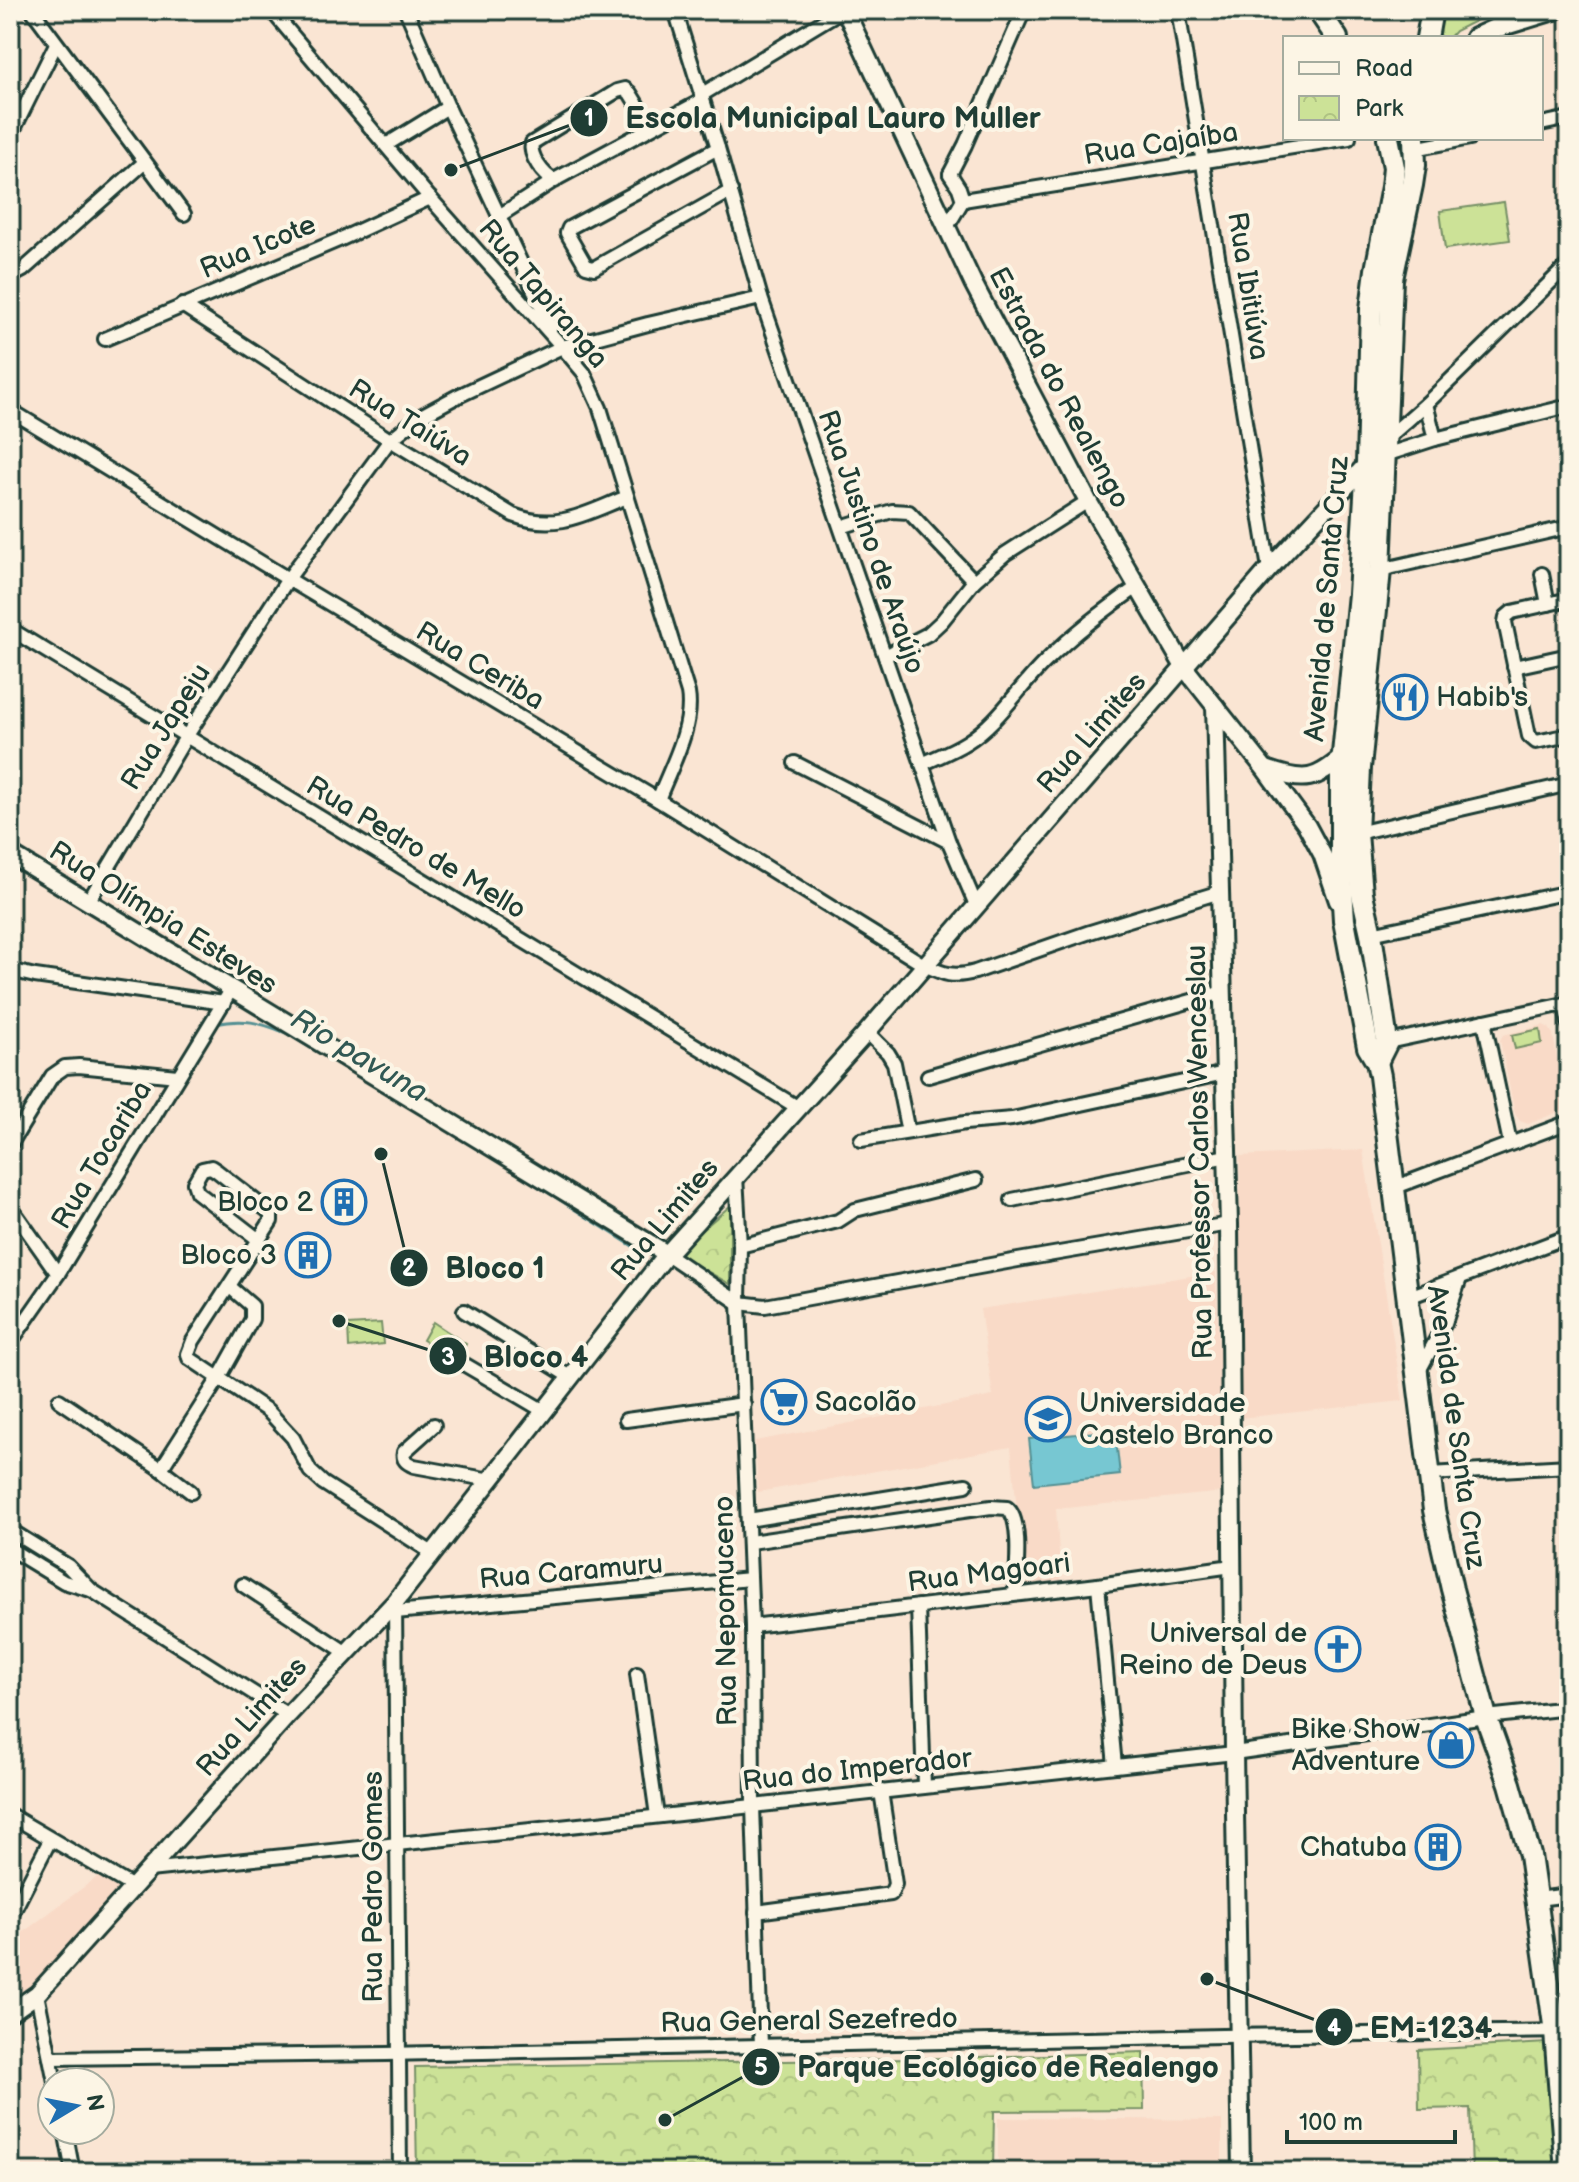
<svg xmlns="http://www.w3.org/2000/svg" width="1579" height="2182" font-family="'Balsamiq Sans',sans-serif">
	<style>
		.built { fill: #f9dac7 }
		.grass { fill: #cce297; stroke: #769066; stroke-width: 2 }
		.park { fill: url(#park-crowns); stroke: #769066; stroke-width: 2 }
		.water { fill: #77c7d2; stroke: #549093; stroke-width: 2 }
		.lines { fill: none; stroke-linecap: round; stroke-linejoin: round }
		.stream { stroke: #549093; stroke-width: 3 }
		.minor-casing { stroke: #1f3d34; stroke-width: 18 }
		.tertiary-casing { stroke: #1f3d34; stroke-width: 22 }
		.secondary-casing { stroke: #1f3d34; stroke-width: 24 }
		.primary-casing { stroke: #1f3d34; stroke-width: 26 }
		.minor { stroke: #fcf5e5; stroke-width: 12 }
		.tertiary { stroke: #fcf5e5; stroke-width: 16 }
		.secondary { stroke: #fcf5e5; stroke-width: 18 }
		.primary { stroke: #fcf5e5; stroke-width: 20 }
		.labels { text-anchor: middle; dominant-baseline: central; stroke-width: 8; stroke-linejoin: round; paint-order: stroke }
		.street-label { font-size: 28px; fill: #1f3d34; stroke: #fcf5e5 }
		.poi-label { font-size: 28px; fill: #1f3d34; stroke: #fcf5e5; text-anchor: end }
		.water-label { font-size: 30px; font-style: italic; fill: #315954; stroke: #fcf5e5 }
		.leader { fill: none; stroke: #1f3d34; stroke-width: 3 }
		.callout-dot { fill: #1f3d34; stroke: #fcf5e5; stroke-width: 3 }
		.mark-label { font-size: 24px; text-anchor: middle; font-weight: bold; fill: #fff }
		.callout-label { font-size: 30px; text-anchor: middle; font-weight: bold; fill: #1f3d34; stroke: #fcf5e5; stroke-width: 8; stroke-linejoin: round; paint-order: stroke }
	</style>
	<defs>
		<pattern id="park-crowns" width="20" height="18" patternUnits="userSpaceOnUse" patternTransform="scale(2)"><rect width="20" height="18" fill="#cce297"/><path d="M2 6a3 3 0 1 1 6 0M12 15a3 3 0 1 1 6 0" fill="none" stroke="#afc383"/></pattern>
	</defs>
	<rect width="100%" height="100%" fill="#fae5d3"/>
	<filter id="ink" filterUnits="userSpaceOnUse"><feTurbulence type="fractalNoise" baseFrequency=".0125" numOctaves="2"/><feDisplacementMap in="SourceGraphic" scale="16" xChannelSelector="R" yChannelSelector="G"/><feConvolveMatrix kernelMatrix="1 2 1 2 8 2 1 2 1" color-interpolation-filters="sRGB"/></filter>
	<g filter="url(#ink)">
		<!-- built -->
		<g class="built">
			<polygon points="1543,1025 1549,1028 1553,1034 1565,1107 1563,1110 1528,1124 1520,1121 1515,1114 1500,1040 1503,1035"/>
			<polygon points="1363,1150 1403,1401 1239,1418 1240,1156"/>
			<polygon points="1216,1272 1224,1492 1056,1509 1061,1580 1024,1585 1011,1447 758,1492 755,1441 993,1396 980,1309"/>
			<polygon points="100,1875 120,1889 34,1983 10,2003 10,1942"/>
			<polygon points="998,2118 1222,2120 1222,2172 998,2172"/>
		</g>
		<!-- grass -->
		<g class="grass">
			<polygon points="1504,202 1510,240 1445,249 1440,211"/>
			<polygon points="1540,1029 1542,1043 1515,1049 1512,1035"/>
			<polygon points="433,1322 466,1344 457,1360 423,1340"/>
			<polygon points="381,1323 383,1344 349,1348 348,1325"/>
		</g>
		<!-- park -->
		<g class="park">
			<polygon points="1443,10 1497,10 1455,31 1449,38 1437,38"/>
			<polygon points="730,1206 730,1284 675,1253"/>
			<polygon points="1547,2043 1557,2172 1472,2172 1470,2108 1419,2109 1418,2050"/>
			<polygon points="1143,2052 1144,2110 994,2111 993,2172 417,2172 415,2067 913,2059"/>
		</g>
		<!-- water -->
		<polygon class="water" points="1115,1430 1120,1475 1034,1484 1029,1439"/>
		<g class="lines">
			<!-- stream -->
			<path class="stream" d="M215,1024c29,-6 44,-2 71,9l220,133 133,84"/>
			<!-- minor casing -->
			<g class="minor-casing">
				<g id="minor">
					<polyline points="32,10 184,214"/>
					<path d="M271,10l159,188 127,143 27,32 16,35 88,285c6,34 -18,75 -30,107"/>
					<polyline points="406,10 448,107 551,327"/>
					<polyline points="675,10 718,148 761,298 922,764 949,842 976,905"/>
					<polyline points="1178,10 1269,569"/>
					<polyline points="503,11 506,10"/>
					<polyline points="701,95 842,10"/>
					<polyline points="1541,124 1569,118"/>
					<polyline points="10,137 56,44"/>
					<polyline points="386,145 448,107"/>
					<polyline points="718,148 569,228 567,233 586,266 594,268 731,191"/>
					<polyline points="1414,149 1470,138"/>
					<polyline points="950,174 965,145 1024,10"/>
					<polyline points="950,174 959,188 963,200"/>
					<path d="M555,181c-12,-6 -26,-25 -23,-38l85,-52 8,-2 5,4 21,34"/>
					<polyline points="963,200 1349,138"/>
					<polyline points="499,216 558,178 703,100"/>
					<polyline points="947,227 963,200"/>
					<polyline points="10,277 23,270 145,162"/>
					<path d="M182,305l208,135 123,75c44,17 73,-2 114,-18"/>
					<polyline points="105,339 341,239 430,198"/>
					<polyline points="1426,404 1435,439"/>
					<path d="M10,410l278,169 370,221 266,165c20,9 28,13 51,7l115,-40 130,-40"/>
					<polyline points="1385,440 1426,404 1569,264"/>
					<polyline points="1385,455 1435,439 1569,406"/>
					<polyline points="841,527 892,511 909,512 974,581"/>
					<polyline points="1380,570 1569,527"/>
					<polyline points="1542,574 1548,604 1512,612 1506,617 1505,622 1529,736 1536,742 1569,735"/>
					<polyline points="1548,604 1569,599"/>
					<polyline points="10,629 797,1107"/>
					<polyline points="885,656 928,634 942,621 974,581 1005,554 1088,501"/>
					<polyline points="1514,667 1569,655"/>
					<polyline points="795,763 949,842"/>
					<path d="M922,764c15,-7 31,-13 45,-22 31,-19 52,-55 78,-80 29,-29 60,-52 92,-75"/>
					<polyline points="1357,833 1569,784"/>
					<polyline points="88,902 186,737 288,579 390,440 419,417 456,397 562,347 648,324 761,298"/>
					<polyline points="1371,934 1569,892"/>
					<polyline points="10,970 35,976 224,1003"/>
					<polyline points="1565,1004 1569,1025"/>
					<polyline points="1484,1021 1510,1143"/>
					<polyline points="867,1032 888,1053 894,1063 908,1132"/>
					<polyline points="1383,1043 1569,1003"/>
					<polyline points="928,1076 1223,992"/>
					<polyline points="861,1140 965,1123 1012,1119 1225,1073"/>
					<polyline points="10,1145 52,1076 65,1067 79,1066 177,1076"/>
					<polyline points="736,1176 740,1246 739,1303 752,1626 753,1806 761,2046"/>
					<polyline points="1393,1188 1569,1122"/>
					<polyline points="1012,1200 1227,1156"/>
					<polyline points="10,1206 58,1274"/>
					<polyline points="259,1240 197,1192 194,1183 202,1169 211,1167 217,1171 267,1210 271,1214 271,1221 193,1341 188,1354 189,1358 268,1411 293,1438 310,1471 323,1483 434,1554"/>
					<polyline points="740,1246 838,1221 855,1210 976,1180"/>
					<polyline points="667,1254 739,1303 765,1306 1018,1260 1229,1224"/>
					<polyline points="1409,1297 1569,1236"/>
					<polyline points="464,1311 570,1377"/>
					<polyline points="10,1343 58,1274 231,990"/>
					<polyline points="462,1363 544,1411"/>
					<polyline points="1418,1373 1445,1323 1460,1278"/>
					<polyline points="59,1400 161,1469 191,1492"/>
					<polyline points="626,1420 744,1404"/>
					<path d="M434,1425l-30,27c-2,8 3,11 10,14l77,14"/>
					<polyline points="161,1469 219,1378 252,1319 252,1306 230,1287"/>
					<polyline points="1430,1474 1569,1466"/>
					<polyline points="748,1520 966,1485"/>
					<polyline points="10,1530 68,1566 91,1590"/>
					<path d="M750,1542l241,-35 16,1c16,12 9,66 8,86"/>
					<polyline points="10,1549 64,1582 91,1590 288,1715"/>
					<polyline points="243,1585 347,1653"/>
					<polyline points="1098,1585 1115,1766"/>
					<polyline points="395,1602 400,2172"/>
					<polyline points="918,1606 924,1786"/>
					<polyline points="395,1612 750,1579"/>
					<polyline points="752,1626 1098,1585 1232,1566"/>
					<polyline points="637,1674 657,1816"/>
					<polyline points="10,1815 133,1887"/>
					<polyline points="149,1870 598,1823 1234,1753 1486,1717 1569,1708"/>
					<polyline points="1537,1899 1569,1895"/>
					<polyline points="756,1912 891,1894 895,1884 881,1791"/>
					<polyline points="10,1918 50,1840"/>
					<polyline points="37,1994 55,2082"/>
					<polyline points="50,2058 386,2054 1222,2036 1569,2031"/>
					<polyline points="65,2130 73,2172"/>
				</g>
			</g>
			<!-- tertiary casing -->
			<g class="tertiary-casing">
				<g id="tertiary">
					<polyline points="845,10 973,283 1088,501 1184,667 1265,769 1307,826 1322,854 1338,901"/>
					<polyline points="1215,706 1229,1224 1234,1753 1241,2172"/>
					<path d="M1266,769c39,14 50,12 80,-15"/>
					<polyline points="10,854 667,1254"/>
					<polyline points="10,2013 37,1994 288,1715 395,1602 667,1254 867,1032 1269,569 1367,464"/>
				</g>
			</g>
			<!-- secondary casing -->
			<g class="secondary-casing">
				<polyline id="secondary" points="1475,38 1499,27 1554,10"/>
			</g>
			<!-- primary casing -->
			<g class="primary-casing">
				<g id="primary">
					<polyline points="1318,10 1337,38"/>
					<polyline points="1427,38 1432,10"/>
					<polyline points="1388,138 1394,167 1392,187 1376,270 1371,309 1367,464 1359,594 1341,774 1341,870 1344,920 1368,1047 1377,1062 1380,1076 1434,1510 1452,1589 1486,1717 1510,1784 1530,1855 1555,2032 1566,2172"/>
					<polyline points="1377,1062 1387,1042 1371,934 1362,894 1357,833 1360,768 1380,570 1392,279 1412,185 1415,165 1414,138"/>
				</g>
			</g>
			<!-- minor -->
			<use href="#minor" class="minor"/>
			<!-- tertiary -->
			<use href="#tertiary" class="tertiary"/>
			<!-- secondary -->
			<use href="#secondary" class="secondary"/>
			<!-- primary -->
			<use href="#primary" class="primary"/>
		</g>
	</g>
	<!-- icons -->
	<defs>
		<g id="restaurant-ring" transform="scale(2.3)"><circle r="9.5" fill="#fcf5e5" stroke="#1f6fb2" stroke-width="1.5"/><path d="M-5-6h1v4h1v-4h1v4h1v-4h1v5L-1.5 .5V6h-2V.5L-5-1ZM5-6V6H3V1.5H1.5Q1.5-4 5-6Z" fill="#1f6fb2"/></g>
		<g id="building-ring" transform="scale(2.3)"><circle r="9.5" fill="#fcf5e5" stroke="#1f6fb2" stroke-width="1.5"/><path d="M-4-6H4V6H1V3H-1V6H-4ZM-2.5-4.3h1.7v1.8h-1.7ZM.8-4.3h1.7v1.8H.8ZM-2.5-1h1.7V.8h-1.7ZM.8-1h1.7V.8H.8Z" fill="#1f6fb2"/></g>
		<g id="supermarket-ring" transform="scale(2.3)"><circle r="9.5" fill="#fcf5e5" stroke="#1f6fb2" stroke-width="1.5"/><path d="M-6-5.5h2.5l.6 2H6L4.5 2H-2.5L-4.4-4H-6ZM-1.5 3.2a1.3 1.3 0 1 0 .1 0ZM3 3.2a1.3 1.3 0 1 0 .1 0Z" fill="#1f6fb2"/></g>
		<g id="university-ring" transform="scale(2.3)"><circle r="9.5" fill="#fcf5e5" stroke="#1f6fb2" stroke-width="1.5"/><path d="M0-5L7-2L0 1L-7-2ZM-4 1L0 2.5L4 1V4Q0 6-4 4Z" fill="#1f6fb2"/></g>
		<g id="church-ring" transform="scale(2.3)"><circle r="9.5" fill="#fcf5e5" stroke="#1f6fb2" stroke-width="1.5"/><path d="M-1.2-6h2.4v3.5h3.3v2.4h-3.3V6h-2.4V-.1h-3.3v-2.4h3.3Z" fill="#1f6fb2"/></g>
		<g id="shop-ring" transform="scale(2.3)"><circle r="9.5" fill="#fcf5e5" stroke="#1f6fb2" stroke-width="1.5"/><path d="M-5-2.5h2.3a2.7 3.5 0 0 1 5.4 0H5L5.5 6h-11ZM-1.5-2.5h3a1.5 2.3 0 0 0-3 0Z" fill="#1f6fb2"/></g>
	</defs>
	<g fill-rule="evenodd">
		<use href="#restaurant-ring" x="1405" y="697"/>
		<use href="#building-ring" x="344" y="1202"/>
		<use href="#building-ring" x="308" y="1255"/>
		<use href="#supermarket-ring" x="784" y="1402"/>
		<use href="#university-ring" x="1048" y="1419"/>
		<use href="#church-ring" x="1338" y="1649"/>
		<use href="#shop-ring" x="1451" y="1745"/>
		<use href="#building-ring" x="1438" y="1847"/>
	</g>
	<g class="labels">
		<!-- street labels -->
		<g class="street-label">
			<text transform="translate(1161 144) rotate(-9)">Rua Cajaíba</text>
			<text transform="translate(258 247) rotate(-23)">Rua Icote</text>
			<text transform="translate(1248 286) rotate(81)">Rua Ibitiúva</text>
			<text transform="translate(543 294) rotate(50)">Rua Tapiranga</text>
			<text transform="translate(1059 388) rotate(62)">Estrada do Realengo</text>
			<text transform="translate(410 423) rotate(32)">Rua Taiúva</text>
			<text transform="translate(871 542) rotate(71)">Rua Justino de Araújo</text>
			<text transform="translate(1327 599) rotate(-85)">Avenida de Santa Cruz</text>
			<text transform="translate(480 666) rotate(31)">Rua Ceriba</text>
			<text transform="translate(166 727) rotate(-58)">Rua Japeju</text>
			<text transform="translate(1092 733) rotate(-49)">Rua Limites</text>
			<text transform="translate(416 848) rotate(31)">Rua Pedro de Mello</text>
			<text transform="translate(163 918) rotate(32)">Rua Olímpia Esteves</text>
			<text transform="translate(1200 1152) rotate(-91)">Rua Professor Carlos Wenceslau</text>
			<text transform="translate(102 1155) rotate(-59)">Rua Tocariba</text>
			<text transform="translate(665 1220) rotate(-50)">Rua Limites</text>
			<text transform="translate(1456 1427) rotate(82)">Avenida de Santa Cruz</text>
			<text transform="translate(571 1572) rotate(-5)">Rua Caramuru</text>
			<text transform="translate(989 1573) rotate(-7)">Rua Magoari</text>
			<text transform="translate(726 1611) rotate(-91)">Rua Nepomuceno</text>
			<text transform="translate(252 1717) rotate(-48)">Rua Limites</text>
			<text transform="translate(857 1770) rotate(-6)">Rua do Imperador</text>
			<text transform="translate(373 1887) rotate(-90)">Rua Pedro Gomes</text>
			<text transform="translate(809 2021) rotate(-1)">Rua General Sezefredo</text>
		</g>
		<!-- poi labels -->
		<g class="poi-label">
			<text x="1436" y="697" text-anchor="start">Habib's</text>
			<text x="313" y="1202">Bloco 2</text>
			<text x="277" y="1255">Bloco 3</text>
			<text x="815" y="1402" text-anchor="start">Sacolão</text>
			<text x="1079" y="1403" text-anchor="start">Universidade<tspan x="1079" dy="32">Castelo Branco</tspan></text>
			<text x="1307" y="1633">Universal de<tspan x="1307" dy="32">Reino de Deus</tspan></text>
			<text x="1420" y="1729">Bike Show<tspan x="1420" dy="32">Adventure</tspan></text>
			<text x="1407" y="1847">Chatuba</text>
		</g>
		<!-- water labels -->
		<g class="water-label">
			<text transform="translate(359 1056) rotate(31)">Rio pavuna</text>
		</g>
	</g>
	<!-- callouts -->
	<path class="leader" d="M451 170L589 118M381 1154L409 1268M339 1321L448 1356M1207 1979L1334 2027M665 2120L761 2067"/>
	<g class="callout-dot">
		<circle cx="451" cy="170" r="8"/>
		<circle cx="381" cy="1154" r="8"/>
		<circle cx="339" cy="1321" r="8"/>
		<circle cx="1207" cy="1979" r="8"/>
		<circle cx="665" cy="2120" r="8"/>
		<circle cx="589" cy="118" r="20"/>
		<circle cx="409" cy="1268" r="20"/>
		<circle cx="448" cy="1356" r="20"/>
		<circle cx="1334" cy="2027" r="20"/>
		<circle cx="761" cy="2067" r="20"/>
	</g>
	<g class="mark-label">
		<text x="589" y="126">1</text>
		<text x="409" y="1276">2</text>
		<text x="448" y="1365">3</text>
		<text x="1334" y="2036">4</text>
		<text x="761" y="2075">5</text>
	</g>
	<g class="callout-label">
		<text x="833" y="128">Escola Municipal Lauro Muller</text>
		<text x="495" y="1278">Bloco 1</text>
		<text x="536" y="1367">Bloco 4</text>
		<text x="1431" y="2038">EM-1234</text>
		<text x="1008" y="2077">Parque Ecológico de Realengo</text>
	</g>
	<!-- margin -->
	<rect width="1579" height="2182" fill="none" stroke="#fcf5e5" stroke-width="40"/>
	<rect x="20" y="20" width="1539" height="2142" fill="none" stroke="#1f3d34" stroke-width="3" filter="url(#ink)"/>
	<!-- legend -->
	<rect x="1283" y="36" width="260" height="104" fill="#fcf5e5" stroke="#a4ab9e" stroke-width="2"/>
	<rect x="1299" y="62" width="40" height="12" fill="#fcf5e5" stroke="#a4ab9e" stroke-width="2"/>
	<text x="1355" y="76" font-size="24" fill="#1f3d34">Road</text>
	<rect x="1299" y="96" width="40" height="24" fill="url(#park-crowns)" stroke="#a4ab9e" stroke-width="2"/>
	<text x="1355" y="116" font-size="24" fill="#1f3d34">Park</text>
	<!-- north arrow -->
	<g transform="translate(76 2106) rotate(80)"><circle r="38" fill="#fcf5e5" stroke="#a4ab9e" stroke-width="2"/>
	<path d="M0-6L14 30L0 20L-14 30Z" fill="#1f6fb2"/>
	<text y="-12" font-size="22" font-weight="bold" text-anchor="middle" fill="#1f3d34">N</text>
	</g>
	<!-- scale -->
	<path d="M1287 2130v12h168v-12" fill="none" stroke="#1f3d34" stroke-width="4"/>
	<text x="1299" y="2130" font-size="24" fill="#1f3d34" stroke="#fcf5e5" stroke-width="6" paint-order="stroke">100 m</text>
</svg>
